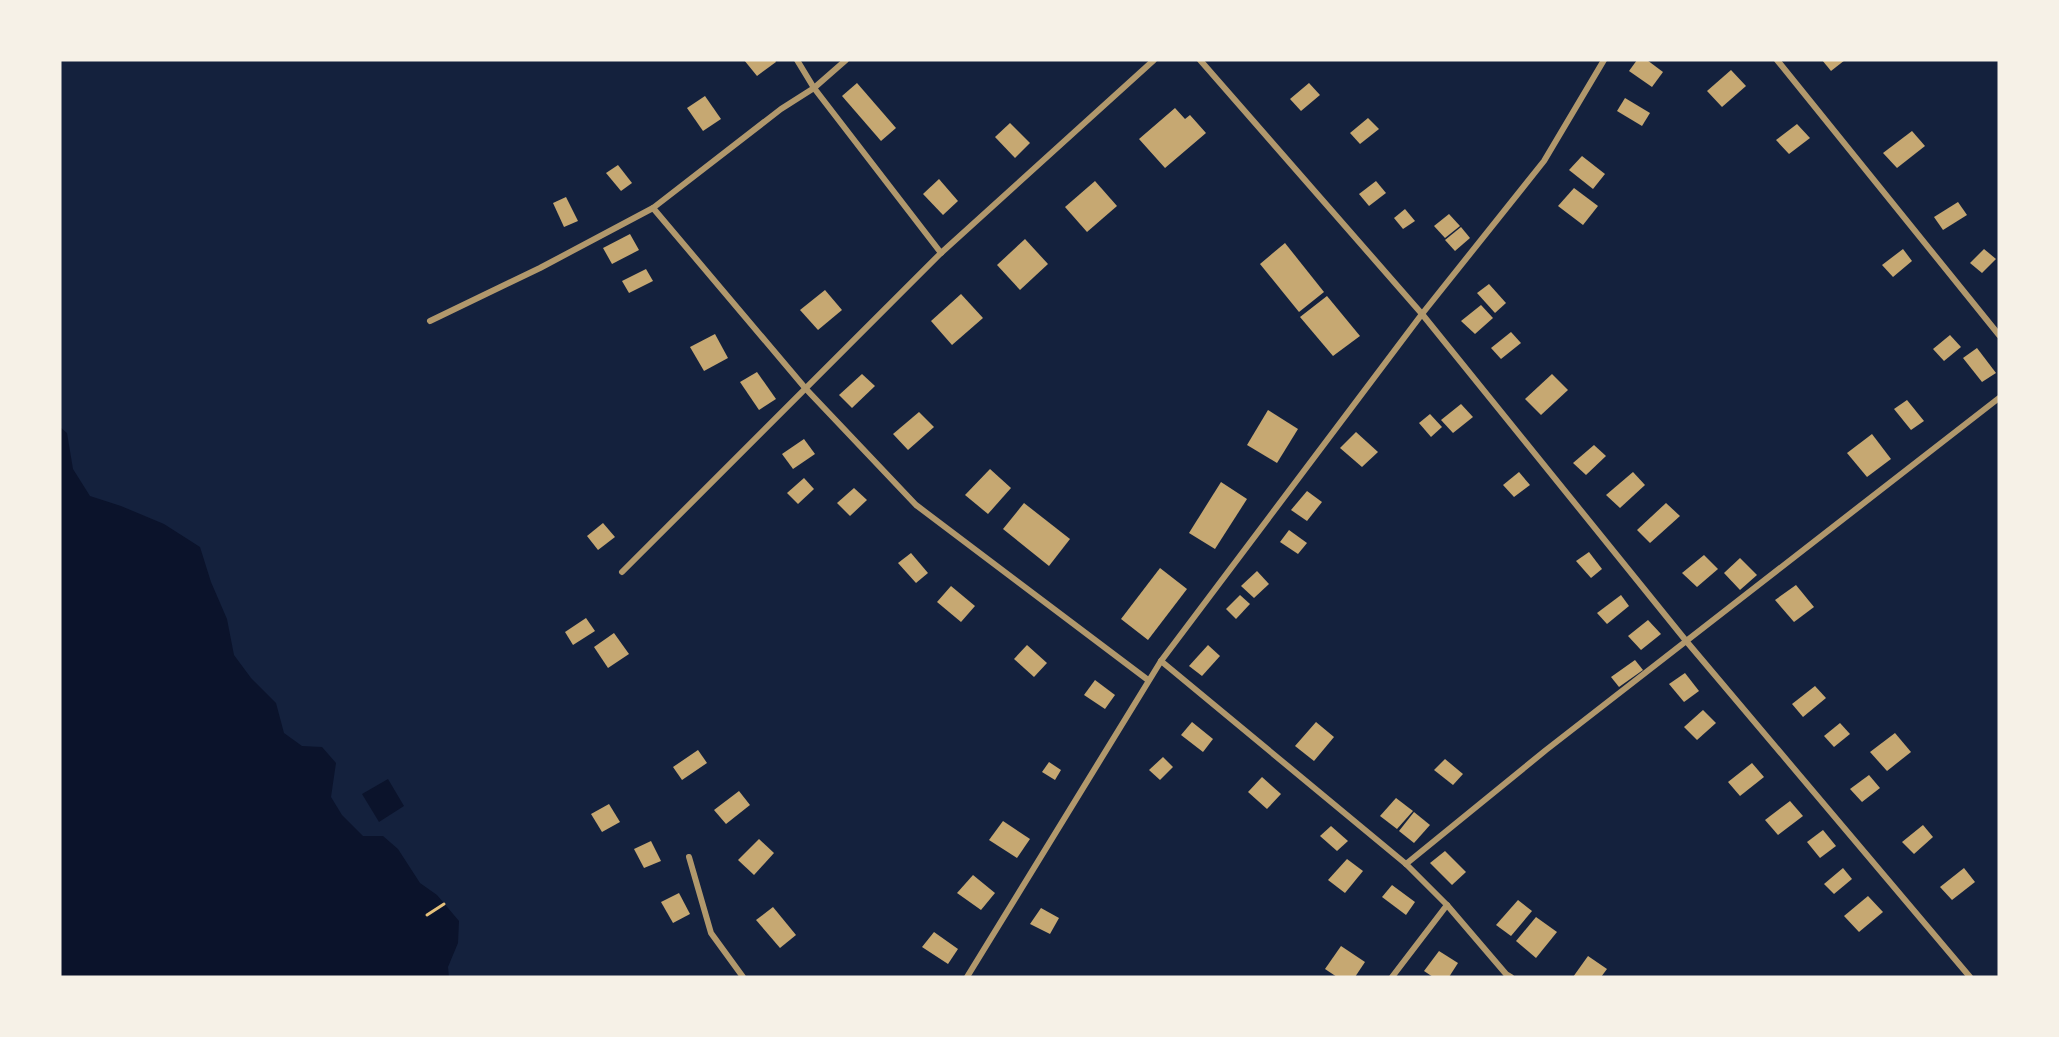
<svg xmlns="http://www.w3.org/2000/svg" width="2059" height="1037" font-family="'Fira Sans',sans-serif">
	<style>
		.water { fill: #0b132b }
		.building { fill: #c6a872 }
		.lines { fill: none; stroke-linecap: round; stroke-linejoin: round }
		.path { stroke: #e5c07b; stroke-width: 3 }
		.minor { stroke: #b1986c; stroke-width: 6 }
	</style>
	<rect width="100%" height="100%" fill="#14213d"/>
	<!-- water -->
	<g class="water">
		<polygon points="60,427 67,433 73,469 90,496 121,506 164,524 200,547 211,582 227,619 234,655 251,678 276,703 284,733 302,746 322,747 336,763 331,797 342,815 363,836 383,836 398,849 420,883 437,895 459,921 458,943 448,967 449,977 60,977"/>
		<polygon points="388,779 404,806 379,822 362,794"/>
	</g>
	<!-- building -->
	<g class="building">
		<polygon points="744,60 775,60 776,62 757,76"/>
		<polygon points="1637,60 1647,60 1663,72 1652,87 1629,71"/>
		<polygon points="1822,60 1845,60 1831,71"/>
		<polygon points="1731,70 1746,86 1722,107 1707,91"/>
		<polygon points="857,83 896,128 881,141 842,96"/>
		<polygon points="1309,83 1320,95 1301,111 1290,99"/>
		<polygon points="705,96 721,119 703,131 687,108"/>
		<polygon points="1625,98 1650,113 1642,126 1617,111"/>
		<polygon points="1175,108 1185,119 1190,115 1206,133 1165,168 1139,139"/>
		<polygon points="1368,118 1379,129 1360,144 1350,133"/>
		<polygon points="1010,123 1030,143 1015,158 995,137"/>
		<polygon points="1797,124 1810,138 1789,154 1776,140"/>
		<polygon points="1912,131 1925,146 1897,168 1883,153"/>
		<polygon points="1582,156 1605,174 1593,189 1569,170"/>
		<polygon points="618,165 632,183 621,191 606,173"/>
		<polygon points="939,179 958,201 943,215 923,194"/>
		<polygon points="1095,181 1117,206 1087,232 1065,207"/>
		<polygon points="1376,181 1386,193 1369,206 1359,194"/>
		<polygon points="1574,188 1598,206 1583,225 1558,206"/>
		<polygon points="566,197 578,221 564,227 553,203"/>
		<polygon points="1958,202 1967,215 1943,230 1934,217"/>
		<polygon points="1405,209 1415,221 1403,229 1394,218"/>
		<polygon points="1449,214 1460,226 1445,238 1434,226"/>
		<polygon points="1461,227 1470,238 1455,251 1445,240"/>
		<polygon points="630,234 639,250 612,264 603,248"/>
		<polygon points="1025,239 1048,264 1020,290 997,265"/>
		<polygon points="1285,243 1324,292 1299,312 1260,264"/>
		<polygon points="1903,249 1912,261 1893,277 1882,265"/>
		<polygon points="1984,249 1996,259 1982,273 1970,263"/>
		<polygon points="646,269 653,281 629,293 622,281"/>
		<polygon points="1489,284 1506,303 1495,313 1477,293"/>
		<polygon points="825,290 842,310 818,330 800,310"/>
		<polygon points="961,294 983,318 952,345 931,321"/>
		<polygon points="1327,296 1360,336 1333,356 1300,317"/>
		<polygon points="1481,305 1493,318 1475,334 1461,321"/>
		<polygon points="1511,332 1521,343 1501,359 1491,348"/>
		<polygon points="715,334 728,358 704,371 690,347"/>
		<polygon points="1950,335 1961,347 1944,361 1933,349"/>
		<polygon points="1977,348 1996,373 1982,382 1963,358"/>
		<polygon points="757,372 776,399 759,410 740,382"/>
		<polygon points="862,374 875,386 852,408 839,395"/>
		<polygon points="1552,374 1568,390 1541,415 1525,399"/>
		<polygon points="1907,400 1924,421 1911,430 1894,409"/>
		<polygon points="1461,404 1473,417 1453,433 1441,420"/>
		<polygon points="1268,410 1298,429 1277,463 1247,445"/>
		<polygon points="919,412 934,427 908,450 893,434"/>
		<polygon points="1430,414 1442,427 1431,437 1419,423"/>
		<polygon points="1356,432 1378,452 1362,467 1340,448"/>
		<polygon points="1872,434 1891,459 1867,477 1847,453"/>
		<polygon points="804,439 815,454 793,469 782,454"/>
		<polygon points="1594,445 1606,456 1586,475 1573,463"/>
		<polygon points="990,469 1011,488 988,514 965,495"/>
		<polygon points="1519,472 1530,485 1514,497 1503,485"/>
		<polygon points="1633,472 1645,485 1620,508 1606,495"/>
		<polygon points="804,478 814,489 798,504 787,493"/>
		<polygon points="1221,482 1247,499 1215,549 1189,533"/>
		<polygon points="854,488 867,500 850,516 837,503"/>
		<polygon points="1307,491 1322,502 1307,521 1291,510"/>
		<polygon points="1024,503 1070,539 1049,566 1003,529"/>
		<polygon points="1666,503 1680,516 1650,543 1637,530"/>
		<polygon points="603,523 615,537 598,550 587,536"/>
		<polygon points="1289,530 1307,543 1298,554 1280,542"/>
		<polygon points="1589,552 1602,569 1591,578 1576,561"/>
		<polygon points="911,553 928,573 916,583 898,563"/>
		<polygon points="1704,555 1718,569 1697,587 1682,573"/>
		<polygon points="1740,558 1757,575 1740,590 1724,573"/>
		<polygon points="1160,568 1187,589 1148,640 1121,619"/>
		<polygon points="1257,571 1269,584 1254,598 1241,586"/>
		<polygon points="1796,585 1814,607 1794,622 1775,600"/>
		<polygon points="951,586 975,606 961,622 937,602"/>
		<polygon points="1240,595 1250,604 1236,619 1226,609"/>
		<polygon points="1621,595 1629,606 1607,624 1597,613"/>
		<polygon points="586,618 595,631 573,645 565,632"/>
		<polygon points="1648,620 1661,634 1641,650 1628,636"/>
		<polygon points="614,633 629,654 608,668 594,647"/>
		<polygon points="1027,645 1047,663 1034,677 1014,659"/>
		<polygon points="1208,645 1220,656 1202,676 1189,666"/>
		<polygon points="1635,660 1643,670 1619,687 1611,677"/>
		<polygon points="1685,673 1699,691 1684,702 1669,684"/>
		<polygon points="1095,680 1115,695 1105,709 1084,695"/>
		<polygon points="1815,686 1826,698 1803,717 1792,704"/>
		<polygon points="1703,710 1716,723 1697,740 1684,727"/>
		<polygon points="1192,722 1213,739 1203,752 1181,735"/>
		<polygon points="1316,722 1334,737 1314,761 1295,746"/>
		<polygon points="1840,723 1850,734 1834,747 1824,736"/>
		<polygon points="1895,733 1911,752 1887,771 1870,752"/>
		<polygon points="698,750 707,763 682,780 673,767"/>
		<polygon points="1163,757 1173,767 1160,780 1149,770"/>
		<polygon points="1445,759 1463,774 1453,785 1434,770"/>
		<polygon points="1049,762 1061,770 1055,780 1042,772"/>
		<polygon points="1752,763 1764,777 1740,796 1728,782"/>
		<polygon points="1869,775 1880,788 1862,802 1850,789"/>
		<polygon points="1262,777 1281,794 1267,809 1248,792"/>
		<polygon points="739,791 750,805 726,824 714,810"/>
		<polygon points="1396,798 1413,811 1397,829 1380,816"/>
		<polygon points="1790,801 1803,816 1778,835 1765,820"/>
		<polygon points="609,804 620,822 602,832 591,814"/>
		<polygon points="1414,812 1430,825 1414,843 1399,831"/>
		<polygon points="1003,821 1030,839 1017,858 989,840"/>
		<polygon points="1923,825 1933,837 1914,854 1902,842"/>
		<polygon points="1331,826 1348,841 1337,851 1320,836"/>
		<polygon points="1823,830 1836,846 1820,858 1807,842"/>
		<polygon points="759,839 774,853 754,875 738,860"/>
		<polygon points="651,841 661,861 644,868 634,849"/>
		<polygon points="1445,851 1466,872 1452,885 1430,863"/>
		<polygon points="1347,859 1363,871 1345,893 1328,880"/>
		<polygon points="1843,868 1852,879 1834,894 1824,884"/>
		<polygon points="1964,868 1975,882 1952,900 1940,887"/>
		<polygon points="973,875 995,893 981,910 957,893"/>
		<polygon points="1392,885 1415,902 1406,915 1382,897"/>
		<polygon points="679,893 690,914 673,923 661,902"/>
		<polygon points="1868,896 1883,912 1859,932 1844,916"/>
		<polygon points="1518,900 1532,911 1511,936 1496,925"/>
		<polygon points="773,907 796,935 780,948 756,920"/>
		<polygon points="1041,908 1059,918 1050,934 1030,924"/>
		<polygon points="1536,917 1557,932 1536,958 1516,941"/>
		<polygon points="934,932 958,949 948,964 922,947"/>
		<polygon points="1341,946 1365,962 1355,977 1337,977 1325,969"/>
		<polygon points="1439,951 1458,963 1449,977 1433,977 1424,971"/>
		<polygon points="1588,956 1607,969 1601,977 1573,977"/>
	</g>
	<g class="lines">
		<!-- path -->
		<polyline class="path" points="427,915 444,904"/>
		<!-- minor -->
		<g class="minor">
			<polyline points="797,60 814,88 941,253"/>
			<polyline points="1200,60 1422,314 1687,642 1970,977"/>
			<polyline points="1777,60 1999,335"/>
			<polyline points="653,208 806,389 916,505 1148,680"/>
			<polyline points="430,321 540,268 653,208 781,109 814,88 846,60"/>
			<polyline points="622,572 941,253 1154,60"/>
			<polyline points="1161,661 1406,864 1447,905 1506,974 1511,977"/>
			<polyline points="689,857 711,933 743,977"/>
			<polyline points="1406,864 1546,750 1999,398"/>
			<polyline points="967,977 1161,661 1422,314 1544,161 1604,60"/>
			<polyline points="1392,977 1447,905"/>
		</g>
	</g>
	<!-- border -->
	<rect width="2059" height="1037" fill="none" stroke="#f6f1e7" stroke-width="123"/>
</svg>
